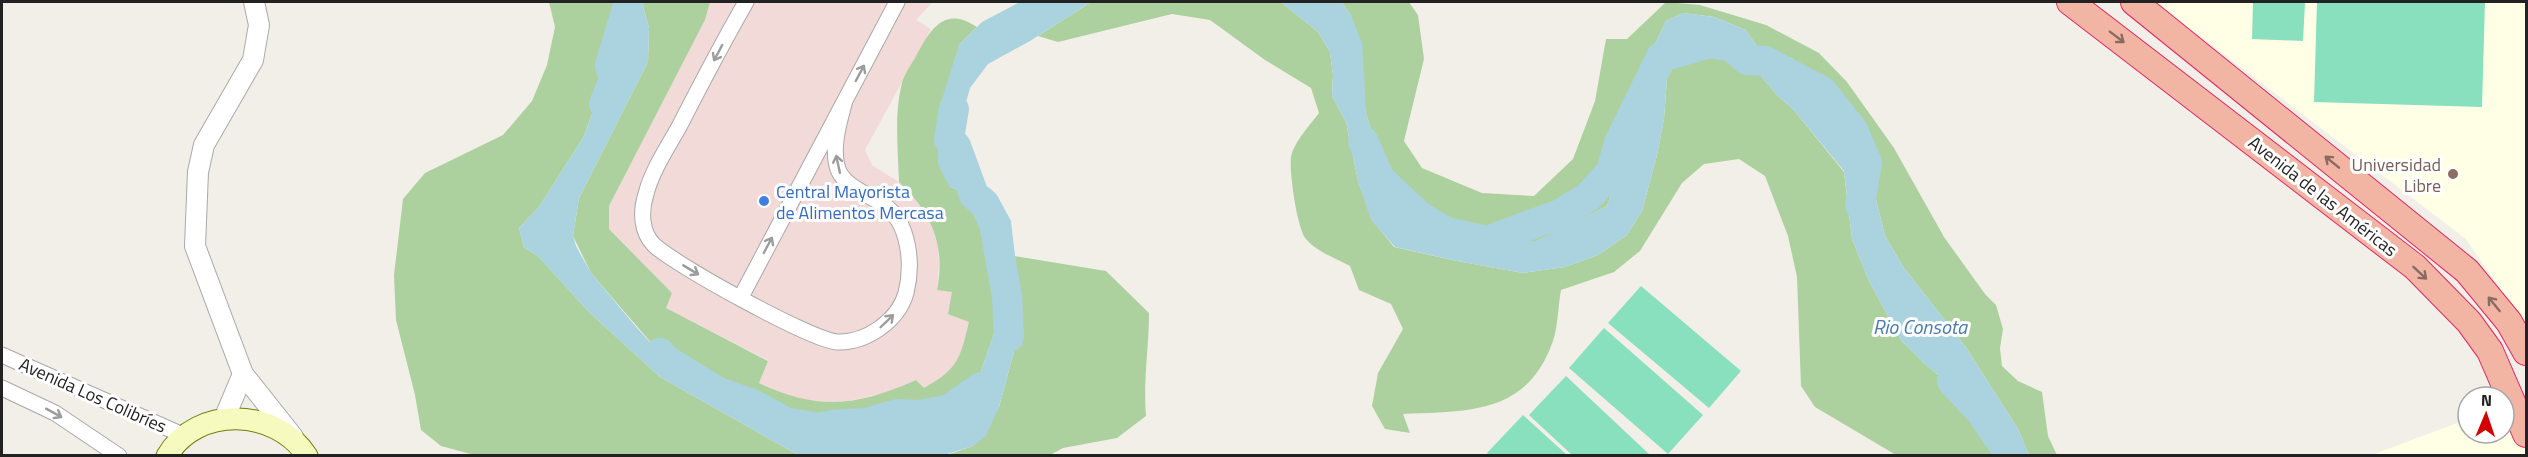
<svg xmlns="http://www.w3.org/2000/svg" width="2528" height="457" font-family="'Titillium Web',sans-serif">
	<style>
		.commercial { fill: #f2dad9 }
		.education { fill: #ffffe5 }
		.forest { fill: #add19e }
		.pitch { fill: #88e0be }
		.water { fill: #aad3df }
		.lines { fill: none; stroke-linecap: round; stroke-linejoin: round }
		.river { stroke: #aad3df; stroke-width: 30 }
		.minor-casing { stroke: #a9a9a9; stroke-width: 17 }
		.tertiary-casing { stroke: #a9a9a9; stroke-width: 22 }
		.secondary-casing { stroke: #707d05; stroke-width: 23 }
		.trunk-casing { stroke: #dc2a67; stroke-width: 28 }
		.minor { stroke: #fff; stroke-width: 15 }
		.tertiary { stroke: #fff; stroke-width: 20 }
		.secondary { stroke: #f7fabf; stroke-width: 21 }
		.trunk { stroke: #f2b4a3; stroke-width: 26 }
		.oneway { stroke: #8a6b62 }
		.oneway2 { stroke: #9c9c9c }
		.education-dot { fill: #8d6e63; stroke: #fff; stroke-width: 2 }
		.shop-dot { fill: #3f7fe0; stroke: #fff; stroke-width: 2 }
		.labels { text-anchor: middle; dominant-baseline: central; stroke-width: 6; stroke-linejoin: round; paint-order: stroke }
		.education-label { font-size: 18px; fill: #785e54; stroke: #fff; text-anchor: end }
		.shop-label { font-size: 18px; fill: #366cbe; stroke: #fff; text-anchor: start }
		.street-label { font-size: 18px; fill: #222; stroke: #fff }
		.water-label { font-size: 20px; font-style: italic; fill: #4a7aab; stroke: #fff }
	</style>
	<rect width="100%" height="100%" fill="#f2efe9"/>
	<!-- commercial -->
	<polygon class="commercial" points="710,2 933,2 916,20 931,29 865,150 872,165 899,182 914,196 929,217 938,246 939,265 937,289 952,291 970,322 962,353 946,376 924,388 916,380 884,394 847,401 813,402 786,396 759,383 768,360 665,308 672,293 609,229 609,206 705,20"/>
	<!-- education -->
	<g class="education">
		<polygon points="2155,2 2526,2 2526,335 2520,319 2466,239"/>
		<polygon points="2504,405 2526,434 2526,455 2376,456 2377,453 2468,419 2468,433 2504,433"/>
	</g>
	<!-- forest -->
	<g class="forest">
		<polygon points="549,2 620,2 616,44 610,65 584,136 539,207 519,228 524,247 539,257 589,312 660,377 798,455 478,456 441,446 421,430 415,395 396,320 394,275 403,199 425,173 503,135 532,101 547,65 555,27"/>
		<path d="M642,2h68l-5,18 -96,186v23l63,64 -6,15 102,53 -9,22c59,28 99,23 157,-3l8,8c34,-19 36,-29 45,-66l-21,-8 4,-22 -15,-2c9,-45 -6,-78 -38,-108 -1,-32 -5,-68 3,-99 2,-8 8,-17 13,-25 14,-26 28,-54 62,-31l-18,18 -10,141 35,17 10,20 13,73 -27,78 -32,36 -30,5h-59l-41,13 -42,-10 -24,-14 -58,-25 -35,-27 -68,-79 -18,-37 6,-38 69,-136 1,-34z"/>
		<path d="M1091,2h190l37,30 12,20 3,23 -1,21 14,26 12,59 14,39 22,27 63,14 66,12 42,-6 33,-12 29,-20 15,-24 15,-56 7,-36 3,-41 10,-18 15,-12 18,-5 22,4 15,13 31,36 15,13 51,63 8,67 17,42 32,59 23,23 56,48 24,44h-108l-81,-48 -14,-21 -4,-109 -9,-41 -23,-60 -26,-17 -35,5 -22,19 -42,68 -26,21 -53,18c-3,16 -3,36 -8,51 -26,74 -84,70 -150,73l7,19 -25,-4 -13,-23 6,-33 25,-44 -12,-25 -32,-14 -9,-24c-15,-8 -33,-14 -44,-27 -9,-10 -17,-68 -15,-82 3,-15 19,-32 28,-44l-8,-25 -46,-28 -55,-40 -38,-6 -114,28 -20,-6z"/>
		<polygon points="1341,2 1409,2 1418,15 1424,59 1404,141 1422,168 1482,193 1534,196 1573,159 1595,101 1606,39 1627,39 1666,2 1700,5 1766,25 1819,53 1847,82 1894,148 1944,237 1985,294 1996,305 2003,329 2000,348 2002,366 2018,381 2042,392 2048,436 2057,455 2029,455 2018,429 1965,346 1904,268 1885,236 1867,163 1843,117 1797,63 1792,58 1758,48 1746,30 1714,17 1683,13 1666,21 1641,73 1630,139 1607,206 1537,241 1487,241 1446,232 1392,205 1380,179 1375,144 1366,113 1351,15"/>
		<path d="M1014,256l92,15 43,42c0,34 -6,68 -3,103l-29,22 -54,10 -13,7 -106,1 29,-10 26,-39 20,-74z"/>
	</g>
	<!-- pitch -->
	<g class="pitch">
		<polygon points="2253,2 2305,2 2303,41 2252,39"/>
		<polygon points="2317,2 2485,2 2482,107 2314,102"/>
		<polygon points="1641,286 1741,371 1709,408 1608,323"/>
		<polygon points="1604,328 1703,415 1668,454 1569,368"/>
		<polygon points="1566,376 1650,455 1572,455 1529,415"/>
		<polygon points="1523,415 1567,455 1490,456 1487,453"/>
	</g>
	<!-- water -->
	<g class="water">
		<polygon points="620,2 642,2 649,28 648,62 579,198 573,236 576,246 591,273 637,328 659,352 694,379 752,404 776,418 818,428 859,415 918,415 948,410 980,374 1007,296 994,222 984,203 949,186 938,164 938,112 959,45 982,22 1020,2 1091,2 1030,41 988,64 970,88 961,120 956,146 965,165 978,182 998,197 1011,221 1017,274 1019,333 999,407 986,436 973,446 944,455 798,455 660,377 589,312 539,257 524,247 519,228 539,207 584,136 610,65 616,44"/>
		<polygon points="1281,2 1341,2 1351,15 1362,43 1366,113 1375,144 1380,179 1392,205 1446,232 1487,241 1536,241 1607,206 1630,139 1641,73 1666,21 1683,13 1714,17 1746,30 1758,48 1792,58 1797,63 1843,117 1867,163 1885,236 1904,268 1965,346 2018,429 2029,455 2004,455 1980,411 1924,363 1901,340 1869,281 1852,239 1844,171 1793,109 1778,96 1747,60 1732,47 1710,43 1692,48 1677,60 1667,78 1664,119 1657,155 1642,211 1627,235 1598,255 1565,267 1523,273 1457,261 1395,247 1371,220 1358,181 1346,122 1332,96 1333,75 1330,52 1318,32"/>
	</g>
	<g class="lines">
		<!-- river -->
		<g class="river">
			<polyline points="604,104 614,79 610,65 629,2"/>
			<polyline points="954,109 949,139 956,146 974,195 984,203 994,223 1007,296 1009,337"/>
			<polyline points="1363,141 1380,179 1418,215 1446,232 1487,241 1560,214 1588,197 1611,172 1619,143 1661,57 1710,43 1732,47 1747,60 1765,61 1822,91 1853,130 1867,163 1860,205"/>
			<polyline points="660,353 666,360 718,392 752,404 785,422 818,428 831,425 866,423 898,414 918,415 948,410 981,387"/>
			<polyline points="1952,381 1980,411 2011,456"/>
		</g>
		<!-- minor casing -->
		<g class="minor-casing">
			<g id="minor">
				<path d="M746,2c-23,40 -45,82 -66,123 -12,22 -28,45 -34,69 -3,9 -4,18 -3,27 1,9 4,17 11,24 21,20 157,95 183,97 29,1 61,-21 69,-49 7,-28 4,-70 -22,-88 -15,-11 -42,-18 -47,-39 -5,-20 2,-43 7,-62"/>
				<polyline points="741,297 897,2"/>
				<polyline points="2,355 185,436"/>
				<polyline points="2,388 55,413 119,456"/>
			</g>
		</g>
		<!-- tertiary casing -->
		<g class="tertiary-casing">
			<g id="tertiary">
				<polyline points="254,2 259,25 253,60 204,145 198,172 195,246 243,374 293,437"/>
				<polyline points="224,419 243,374"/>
			</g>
		</g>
		<!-- secondary casing -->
		<g class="secondary-casing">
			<path id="secondary" d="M167,456c30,-51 109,-48 140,0"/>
		</g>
		<!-- trunk casing -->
		<g class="trunk-casing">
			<g id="trunk">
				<polyline points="2070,2 2415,267 2469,322 2490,351 2526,434"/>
				<polyline points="2134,2 2467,271 2509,322 2526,352"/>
			</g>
		</g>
		<!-- minor -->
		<use href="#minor" class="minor"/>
		<!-- tertiary -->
		<use href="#tertiary" class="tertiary"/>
		<!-- secondary -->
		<use href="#secondary" class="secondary"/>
		<!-- trunk -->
		<use href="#trunk" class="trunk"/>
	</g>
	<!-- one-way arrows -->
	<defs><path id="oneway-shaft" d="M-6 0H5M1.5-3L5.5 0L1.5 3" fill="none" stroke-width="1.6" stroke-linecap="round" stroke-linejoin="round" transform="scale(1.5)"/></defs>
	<g class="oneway">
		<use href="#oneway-shaft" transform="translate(2117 37) rotate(37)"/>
		<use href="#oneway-shaft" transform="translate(2332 162) rotate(-141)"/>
		<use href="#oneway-shaft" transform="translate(2420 273) rotate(43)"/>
		<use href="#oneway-shaft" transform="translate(2494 304) rotate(-129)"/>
	</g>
	<g class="oneway2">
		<use href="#oneway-shaft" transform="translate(718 53) rotate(118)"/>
		<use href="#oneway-shaft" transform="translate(860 73) rotate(-62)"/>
		<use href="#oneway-shaft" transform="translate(838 164) rotate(-102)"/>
		<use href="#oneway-shaft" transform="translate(768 245) rotate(-62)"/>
		<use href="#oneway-shaft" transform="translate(691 270) rotate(31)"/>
		<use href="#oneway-shaft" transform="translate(887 321) rotate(-44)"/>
		<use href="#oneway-shaft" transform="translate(54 413) rotate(29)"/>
	</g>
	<!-- markers -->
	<circle class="education-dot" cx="2453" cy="174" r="6"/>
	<circle class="shop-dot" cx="764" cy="201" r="6"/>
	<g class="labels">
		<!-- education labels -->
		<g class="education-label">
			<text x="2441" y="164">Universidad<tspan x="2441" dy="21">Libre</tspan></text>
		</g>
		<!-- shop labels -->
		<g class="shop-label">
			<text x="776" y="191">Central Mayorista<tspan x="776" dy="21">de Alimentos Mercasa</tspan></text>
		</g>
		<!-- street labels -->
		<g class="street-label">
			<text transform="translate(2323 196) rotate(38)">Avenida de las Américas</text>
			<text transform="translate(93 395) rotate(24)">Avenida Los Colibríes</text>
		</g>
		<!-- water labels -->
		<g class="water-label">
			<text x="1920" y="326">Rio Consota</text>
		</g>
	</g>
	<!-- border -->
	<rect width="2528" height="457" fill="none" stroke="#222222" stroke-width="6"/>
	<!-- north arrow -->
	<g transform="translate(2486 415) rotate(2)"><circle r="28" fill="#ffffff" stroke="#a7a7a7" stroke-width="1.5"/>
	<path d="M0-4.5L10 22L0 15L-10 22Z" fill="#d40000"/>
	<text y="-9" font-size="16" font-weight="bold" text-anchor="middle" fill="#222222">N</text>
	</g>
</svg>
